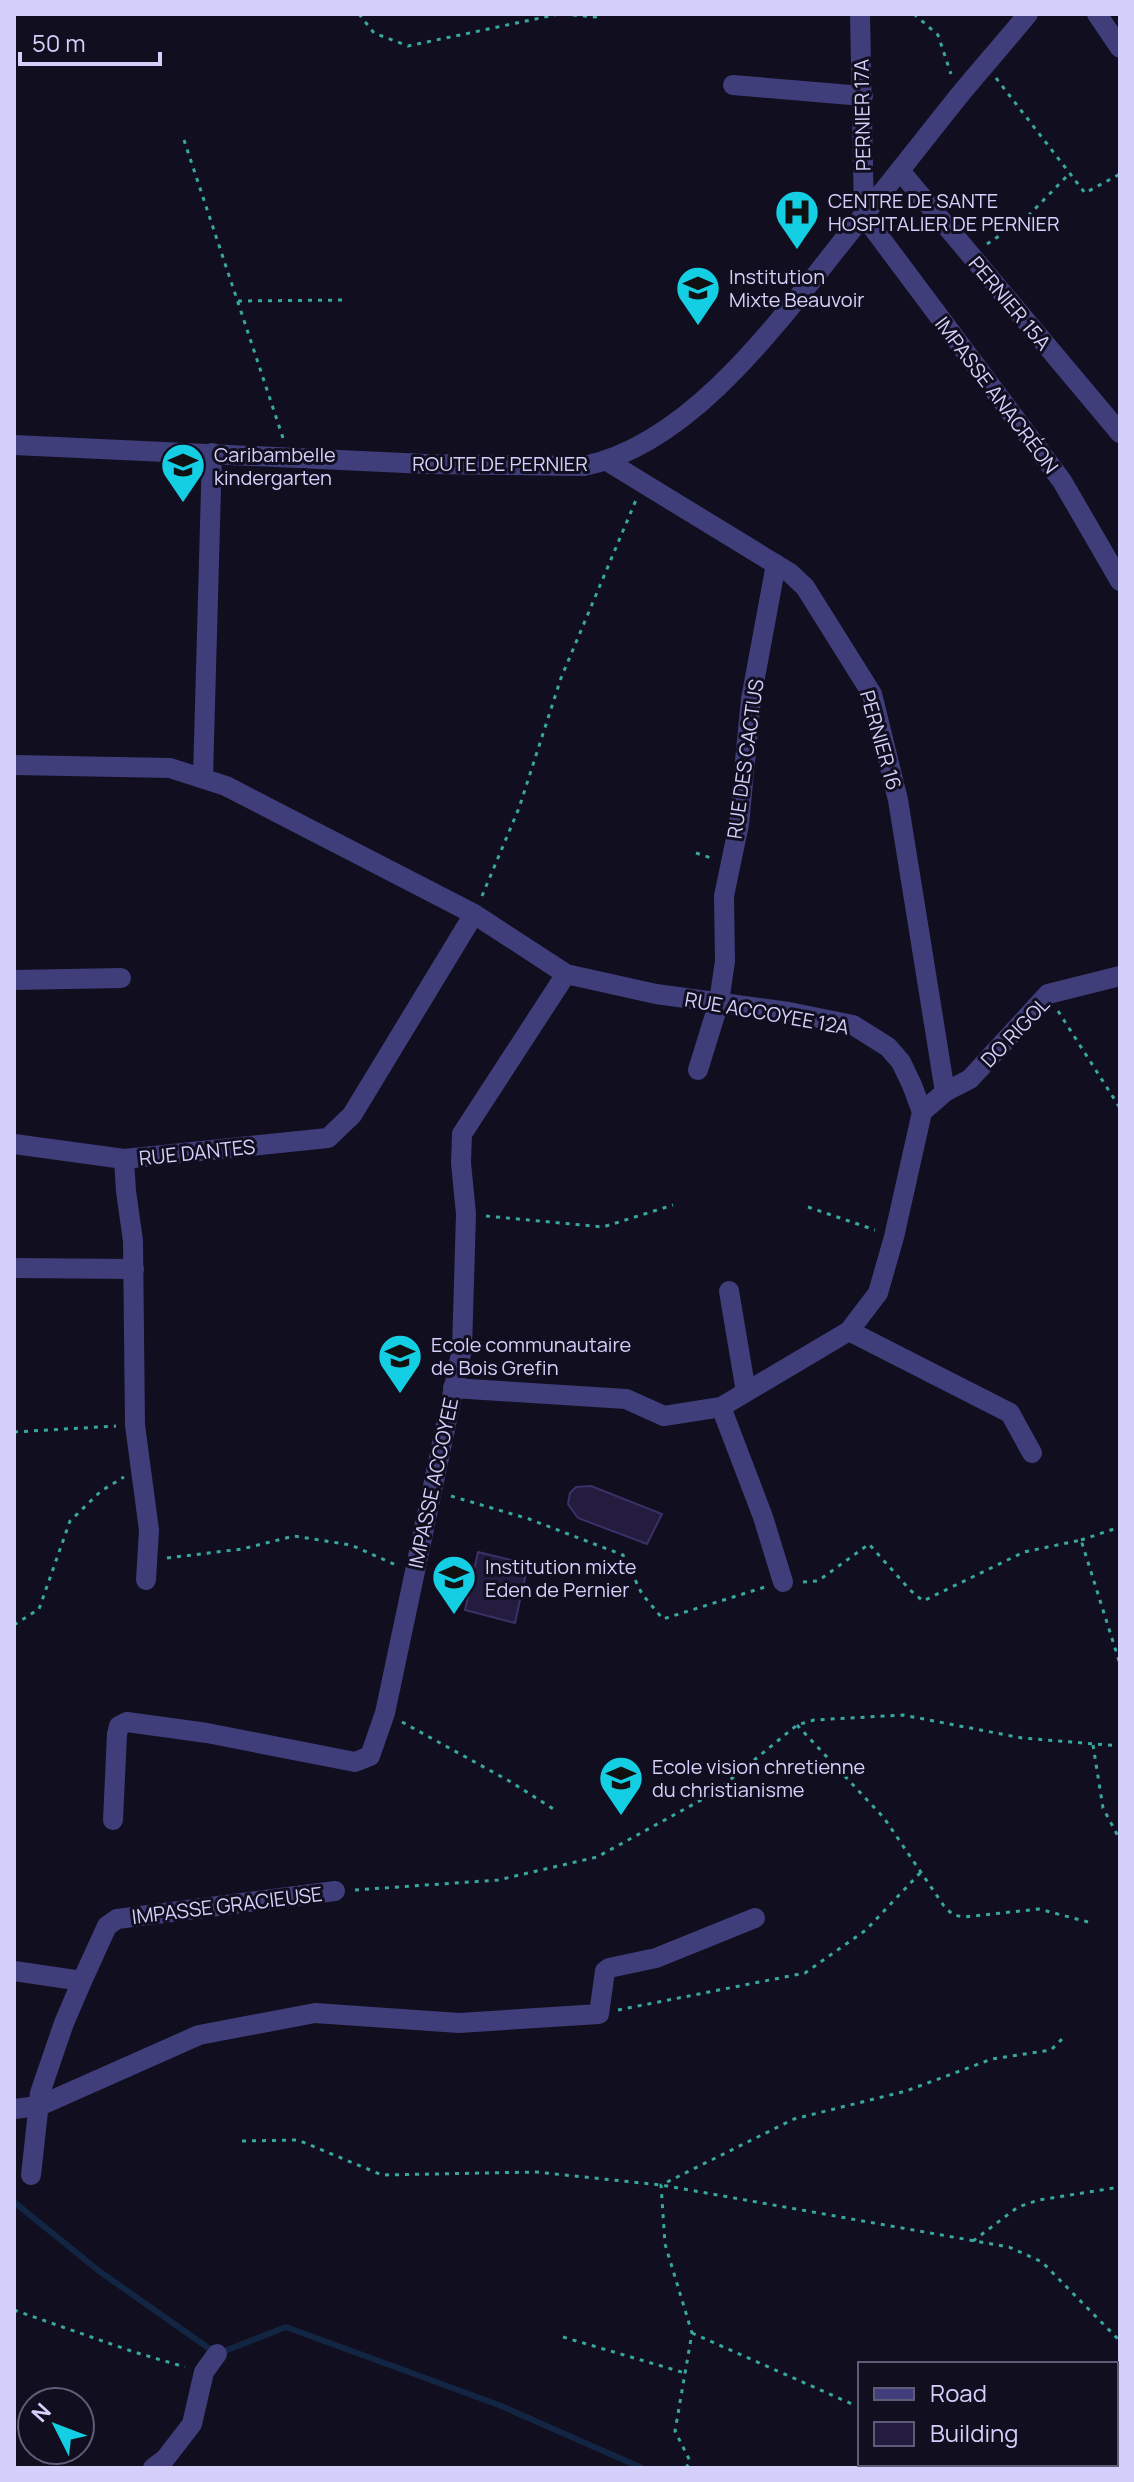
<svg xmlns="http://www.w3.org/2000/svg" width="1134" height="2482" font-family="Manrope,sans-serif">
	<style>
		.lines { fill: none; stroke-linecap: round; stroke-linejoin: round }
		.stream { stroke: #122644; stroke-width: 6 }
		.building { fill: #231c3e; stroke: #3b3068; stroke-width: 2 }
		.path { stroke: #38a7a0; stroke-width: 3; stroke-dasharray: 4 6; stroke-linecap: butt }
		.minor { stroke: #3f3d7a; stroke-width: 20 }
		.labels { text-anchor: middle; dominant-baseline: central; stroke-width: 6; stroke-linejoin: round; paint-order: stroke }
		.street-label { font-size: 20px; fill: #d5d0fb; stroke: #110e1f }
		.poi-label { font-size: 20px; fill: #d5d0fb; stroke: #110e1f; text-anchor: start }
	</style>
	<rect width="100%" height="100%" fill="#110e1f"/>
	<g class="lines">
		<!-- stream -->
		<polyline class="stream" points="14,2202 99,2271 217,2354 286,2327 499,2405 642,2468"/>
	</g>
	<!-- building -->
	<g class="building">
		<polygon points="591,1486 662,1514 647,1544 578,1518 568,1504 570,1493 576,1487"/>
		<polygon points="478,1552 528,1564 515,1623 465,1610"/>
	</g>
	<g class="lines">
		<!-- path -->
		<g class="path">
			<polyline points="359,14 374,33 408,46 559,14"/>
			<polyline points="563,14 595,17 603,14"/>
			<polyline points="914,14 938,35 951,74"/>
			<polyline points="996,78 1085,193 1120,174"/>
			<polyline points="184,140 283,438"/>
			<polyline points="987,244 1027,217 1069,174"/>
			<polyline points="238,301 346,300"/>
			<polyline points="696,853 711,858"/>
			<polyline points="482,896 519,808 561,678 636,500"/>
			<polyline points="1058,1011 1120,1108"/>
			<polyline points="808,1207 875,1230"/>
			<polyline points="486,1216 603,1227 673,1205"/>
			<polyline points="14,1432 116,1426"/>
			<polyline points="451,1496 529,1519 623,1555 642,1594 663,1619 765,1587"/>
			<polyline points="1081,1540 1120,1527"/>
			<polyline points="167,1558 242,1549 294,1536 351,1545 396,1565"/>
			<polyline points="803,1582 818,1581 869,1544 910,1590 923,1601 1024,1552 1081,1540 1120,1664"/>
			<polyline points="14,1625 39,1609 70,1521 101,1491 124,1477"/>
			<polyline points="402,1722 511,1782 555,1810"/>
			<polyline points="797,1725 884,1818 944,1906 953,1915 964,1917 1039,1909 1088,1922"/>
			<polyline points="1093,1745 1103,1808 1120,1840"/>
			<polyline points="355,1890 498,1880 597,1857 714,1793 797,1725 814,1720 903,1715 1022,1738 1120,1746"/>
			<polyline points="618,2010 805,1973 866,1930 921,1872"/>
			<polyline points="242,2141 298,2140 382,2175 536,2172 661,2185 1009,2247 1042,2262 1120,2341"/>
			<polyline points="973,2241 1018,2207 1039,2200 1120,2187"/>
			<polyline points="14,2310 134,2352 185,2367"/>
			<polyline points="692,2333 852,2404"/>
			<polyline points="563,2337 685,2373"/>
			<polyline points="686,2468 690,2461 675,2431 692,2333 665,2244 661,2185 794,2119 906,2091 992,2059 1051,2050 1066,2035"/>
		</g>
		<!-- minor -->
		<g class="minor">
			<polyline points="860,14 864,216 1062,481 1120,581"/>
			<polyline points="1097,14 1120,48"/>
			<polyline points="733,85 863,96"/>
			<polyline points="901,172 1120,433"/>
			<path d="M14,445l412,19 158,2c116,-24 207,-163 279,-250 32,-39 63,-79 95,-119 23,-28 47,-55 70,-83"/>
			<polyline points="607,461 790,573 805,587 872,694 898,800 945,1092"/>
			<polyline points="14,765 170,768 226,786 474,914 566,974 656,994 789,1012 853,1025 888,1047 901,1062 912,1085 922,1112 894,1237 878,1293 849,1331 721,1407 664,1416 626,1399 453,1388"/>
			<polyline points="203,777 212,453"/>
			<polyline points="14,980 121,978"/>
			<polyline points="698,1070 719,1002 725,961 724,896 739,824 751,699 776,564"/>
			<polyline points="922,1112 945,1092 970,1079 1048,994 1120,976"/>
			<polyline points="14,1144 124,1159"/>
			<polyline points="14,1268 134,1269"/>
			<polyline points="729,1291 746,1392"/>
			<polyline points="849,1331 1010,1413 1032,1453"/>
			<polyline points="721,1407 763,1517 783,1582"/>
			<polyline points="146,1580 149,1530 135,1425 133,1241 126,1191 124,1159 328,1138 352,1115 474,914"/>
			<polyline points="113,1820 117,1734 119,1726 127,1722 207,1733 355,1762 370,1756 385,1713 462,1349 466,1214 461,1163 462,1134 566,974"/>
			<polyline points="14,1971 82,1981 107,1926 117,1919 335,1891"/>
			<polyline points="14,2109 39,2106 199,2035 315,2013 459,2023 599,2014 605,1971 609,1968 656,1958 755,1918"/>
			<polyline points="31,2175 40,2093 64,2023 82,1981"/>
			<polyline points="153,2468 165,2459 192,2424 204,2372 217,2354"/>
		</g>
	</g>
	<!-- icons -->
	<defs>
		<g id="hospital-pin" transform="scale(2.3)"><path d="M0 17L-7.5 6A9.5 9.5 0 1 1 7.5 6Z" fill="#14cfe3" stroke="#110e1f"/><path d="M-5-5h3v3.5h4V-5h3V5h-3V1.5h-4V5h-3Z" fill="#111"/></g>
		<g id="school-pin" transform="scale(2.3)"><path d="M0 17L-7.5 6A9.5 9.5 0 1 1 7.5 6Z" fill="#14cfe3" stroke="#110e1f"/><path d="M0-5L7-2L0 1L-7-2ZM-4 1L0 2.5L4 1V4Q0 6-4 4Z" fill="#111"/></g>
	</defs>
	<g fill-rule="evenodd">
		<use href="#hospital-pin" x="797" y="212"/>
		<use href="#school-pin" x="698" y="288"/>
		<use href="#school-pin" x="183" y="465"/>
		<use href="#school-pin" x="400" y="1356"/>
		<use href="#school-pin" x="454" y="1577"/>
		<use href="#school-pin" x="621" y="1778"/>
	</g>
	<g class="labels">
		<!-- street labels -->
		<g class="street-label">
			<text transform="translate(862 115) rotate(-91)">PERNIER 17A</text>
			<text transform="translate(1010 303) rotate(50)">PERNIER 15A</text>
			<text transform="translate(997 395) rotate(53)">IMPASSE ANACRÉON</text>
			<text x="500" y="463">ROUTE DE PERNIER</text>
			<text transform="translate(881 740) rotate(74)">PERNIER 16</text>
			<text transform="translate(745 759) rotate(-82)">RUE DES CACTUS</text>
			<text transform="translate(767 1013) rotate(10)">RUE ACCOYEE 12A</text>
			<text transform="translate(1015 1032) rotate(-46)">DO RIGOL</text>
			<text transform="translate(197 1152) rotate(-6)">RUE DANTES</text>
			<text transform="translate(433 1483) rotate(-78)">IMPASSE ACCOYEE</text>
			<text transform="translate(227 1905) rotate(-7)">IMPASSE GRACIEUSE</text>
		</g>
		<!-- poi labels -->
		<g class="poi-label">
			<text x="828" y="200">CENTRE DE SANTE<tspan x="828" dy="23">HOSPITALIER DE PERNIER</tspan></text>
			<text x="729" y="276">Institution<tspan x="729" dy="23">Mixte Beauvoir</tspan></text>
			<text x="214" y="454">Caribambelle<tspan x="214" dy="23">kindergarten</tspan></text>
			<text x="431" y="1344">Ecole communautaire<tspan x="431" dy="23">de Bois Grefin</tspan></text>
			<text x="485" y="1566">Institution mixte<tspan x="485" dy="23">Eden de Pernier</tspan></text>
			<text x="652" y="1766">Ecole vision chretienne<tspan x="652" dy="23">du christianisme</tspan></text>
		</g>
	</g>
	<!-- border -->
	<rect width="1134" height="2482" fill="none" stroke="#d5d0fb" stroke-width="32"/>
	<!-- legend -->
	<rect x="858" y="2362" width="260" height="104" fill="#110e1f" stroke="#5f5c77" stroke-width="2"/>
	<rect x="874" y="2388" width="40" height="12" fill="#3f3d7a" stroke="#5f5c77" stroke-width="2"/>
	<text x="930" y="2402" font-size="24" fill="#d5d0fb">Road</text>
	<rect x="874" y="2422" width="40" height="24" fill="#231c3e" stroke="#5f5c77" stroke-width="2"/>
	<text x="930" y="2442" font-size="24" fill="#d5d0fb">Building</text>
	<!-- north arrow -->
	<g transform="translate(56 2426) rotate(312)"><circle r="38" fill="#110e1f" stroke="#5f5c77" stroke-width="2"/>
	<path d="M0-6L14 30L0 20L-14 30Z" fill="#14cfe3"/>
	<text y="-12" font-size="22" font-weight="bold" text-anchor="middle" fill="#d5d0fb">N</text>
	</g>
	<!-- scale -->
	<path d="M20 52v12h140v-12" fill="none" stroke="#d5d0fb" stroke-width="4"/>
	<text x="32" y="52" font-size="24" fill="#d5d0fb" stroke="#110e1f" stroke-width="6" paint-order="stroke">50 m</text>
</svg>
